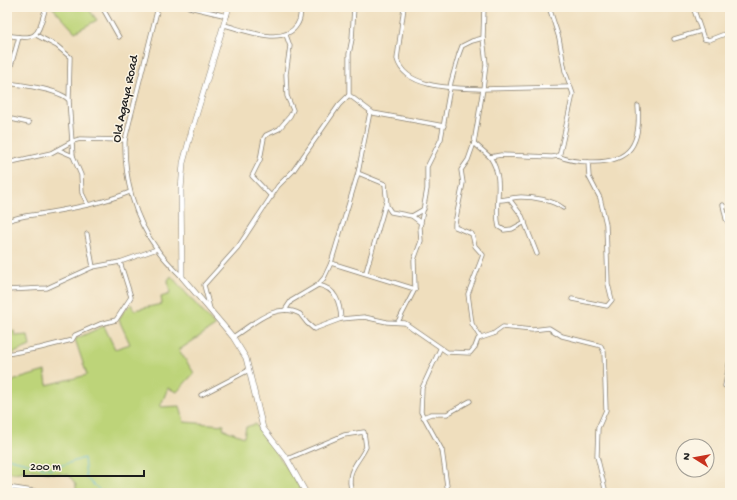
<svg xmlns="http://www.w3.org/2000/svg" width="737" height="500" font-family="'Gochi Hand',sans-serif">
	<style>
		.green { fill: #bdd479; stroke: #6c784a }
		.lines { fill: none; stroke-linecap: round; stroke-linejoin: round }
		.stream { stroke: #5fb6dc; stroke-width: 1 }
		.street-casing { stroke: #867d6c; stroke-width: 5 }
		.secondary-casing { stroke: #867d6c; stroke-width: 6 }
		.street { stroke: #fff; stroke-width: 3.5 }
		.secondary { stroke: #fff; stroke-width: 5 }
		.labels { text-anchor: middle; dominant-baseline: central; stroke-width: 3; stroke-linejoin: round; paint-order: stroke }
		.street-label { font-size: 13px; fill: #1c1c1c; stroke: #fcf5e5 }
	</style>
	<rect width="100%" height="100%" fill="#fcf5e5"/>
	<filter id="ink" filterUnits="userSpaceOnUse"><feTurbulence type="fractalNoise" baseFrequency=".025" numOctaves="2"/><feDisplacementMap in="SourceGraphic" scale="8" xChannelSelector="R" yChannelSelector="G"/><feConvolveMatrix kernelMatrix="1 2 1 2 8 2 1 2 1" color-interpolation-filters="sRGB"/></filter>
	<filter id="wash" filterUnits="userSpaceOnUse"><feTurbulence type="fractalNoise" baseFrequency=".012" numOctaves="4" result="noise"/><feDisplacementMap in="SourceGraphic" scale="16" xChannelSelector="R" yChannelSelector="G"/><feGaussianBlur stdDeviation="0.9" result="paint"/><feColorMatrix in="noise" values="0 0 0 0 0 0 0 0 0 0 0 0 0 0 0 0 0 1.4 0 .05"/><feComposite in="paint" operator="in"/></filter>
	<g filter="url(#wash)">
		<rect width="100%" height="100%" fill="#efdebd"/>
		<!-- green -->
		<g class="green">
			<polygon points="52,7 87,7 97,20 75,32"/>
			<polygon points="171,276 215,326 179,350 194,373 177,392 168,388 160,407 180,406 184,422 224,425 223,429 244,437 246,427 255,424 293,476 302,491 297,493 76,493 76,485 69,475 31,470 14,473 7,471 7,387 15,380 45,371 47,385 87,375 75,339 104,326 115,349 130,344 119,320 123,312 131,304 134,310 162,304 161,297 170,294 168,280"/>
			<polygon points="7,326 8,330 14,331 15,336 28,335 30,346 7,356"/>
		</g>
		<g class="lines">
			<!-- stream -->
			<polyline class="stream" points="7,458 51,469 84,458 86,478 103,493"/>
		</g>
	</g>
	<g filter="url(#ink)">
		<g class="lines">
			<!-- street casing -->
			<g class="street-casing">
				<g id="street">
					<polyline points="102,7 119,37"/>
					<path d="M158,7l-33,133c-1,38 9,78 32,109 7,10 16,19 25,28"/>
					<polyline points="189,7 227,16"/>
					<polyline points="354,7 352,39 349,54 349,95 373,113 444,126"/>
					<path d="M404,7l-7,52c8,31 61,29 86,30l-9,54 -6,17 -7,10 2,13 -8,40v4l17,7 3,12 8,9 -15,39 4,30 8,13"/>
					<polyline points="420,7 450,7"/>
					<polyline points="484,7 483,38 486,64 483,89 570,87"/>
					<polyline points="693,7 704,39 709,40 730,32 730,38"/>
					<path d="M224,25c21,5 59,22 73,0 4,-6 4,-12 2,-18"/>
					<path d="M7,35c32,6 30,1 39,-28"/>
					<polyline points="36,35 57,46 70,57 69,100"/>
					<polyline points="674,39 701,31"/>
					<polyline points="7,80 19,37"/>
					<path d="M7,83c15,2 52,6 62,17l4,56 8,19 1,18 6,12"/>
					<polyline points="370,112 358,173 385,184 387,206 391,212 412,216 421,223"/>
					<polyline points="7,118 29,123"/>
					<polyline points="474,143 490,157 501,155 552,157 558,156 560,153 573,94 565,71 559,38 549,7"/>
					<polyline points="59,150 73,156"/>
					<path d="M558,156c11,5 21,6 33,6 40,1 50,-19 47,-56"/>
					<path d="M490,157c16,24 3,47 9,70l5,3 8,-1 13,-7"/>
					<polyline points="7,163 51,153 73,141 80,139 125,140"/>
					<polyline points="272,197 252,176 260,160 264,138 266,135 279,129 290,116 293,110 287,96 286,74 290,46 286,35"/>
					<path d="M499,200c8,0 14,-3 22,-3 12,0 32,3 42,11"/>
					<polyline points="510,200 522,216 537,254"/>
					<polyline points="723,205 726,219 730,225"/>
					<polyline points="412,216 424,209"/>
					<path d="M7,221c16,-6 23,-5 39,-8 29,-5 57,-10 84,-21"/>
					<polyline points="87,234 93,267"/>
					<polyline points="331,263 415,289"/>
					<polyline points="366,272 386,202"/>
					<polyline points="318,285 324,278 331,263 358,173"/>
					<polyline points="7,290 47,288 93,267 120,262"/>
					<polyline points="572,299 607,306 612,300 608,284 606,224 600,198 589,177 588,162"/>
					<polyline points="210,309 204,285 238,247 278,186 293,171 339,105 349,95"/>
					<path d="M285,310l6,-9 27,-16c18,3 22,18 23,34"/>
					<polyline points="398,322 415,289 414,260 421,241 420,227 427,189 427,167 441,139 451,82 459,54 462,46 472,41 483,38"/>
					<path d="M233,337c19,-12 43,-36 67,-23l7,9 7,6 27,-10 23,-2 23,5 18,1 42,29 23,1 5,-6 3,-8 15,-5 10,-7 29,3 17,-2 13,8 36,9 3,1 3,6 2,58 -8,18 -1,28 9,37"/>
					<polyline points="440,349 422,388 421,412 442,450 448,493"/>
					<polyline points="7,354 40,348 72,340 75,335 100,324 116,320 131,297 120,262 157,249"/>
					<polyline points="725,386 730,359"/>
					<polyline points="201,395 249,370"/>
					<polyline points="423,417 431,414 447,414 470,401"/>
					<path d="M287,459l57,-24 20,-3 2,15c-8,17 -21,23 -14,46"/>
					<polyline points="7,487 46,493"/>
					<polyline points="389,493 390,491"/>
				</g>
			</g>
			<!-- secondary casing -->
			<g class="secondary-casing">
				<polyline id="secondary" points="229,7 193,126 183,163 181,190 182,277 233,337 246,358 263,428 287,459 306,493"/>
			</g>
			<!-- street -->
			<use href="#street" class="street"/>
			<!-- secondary -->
			<use href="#secondary" class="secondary"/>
		</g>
	</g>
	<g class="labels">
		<!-- street labels -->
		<g class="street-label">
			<text transform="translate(126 99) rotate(-78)">Old Agaya Road</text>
		</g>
	</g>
	<!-- margin -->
	<rect width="737" height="500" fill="none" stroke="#fcf5e5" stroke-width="24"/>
	<!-- north arrow -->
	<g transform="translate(695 458) rotate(281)"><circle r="19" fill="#fcf5e5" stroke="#a29e95"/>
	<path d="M0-3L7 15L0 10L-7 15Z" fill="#c8321e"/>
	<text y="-6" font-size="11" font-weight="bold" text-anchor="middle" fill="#1c1c1c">N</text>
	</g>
	<!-- scale -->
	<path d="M24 470v6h120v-6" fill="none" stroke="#1c1c1c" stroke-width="2"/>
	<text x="30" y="470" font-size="12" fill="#1c1c1c" stroke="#fcf5e5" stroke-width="3" paint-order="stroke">200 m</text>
</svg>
